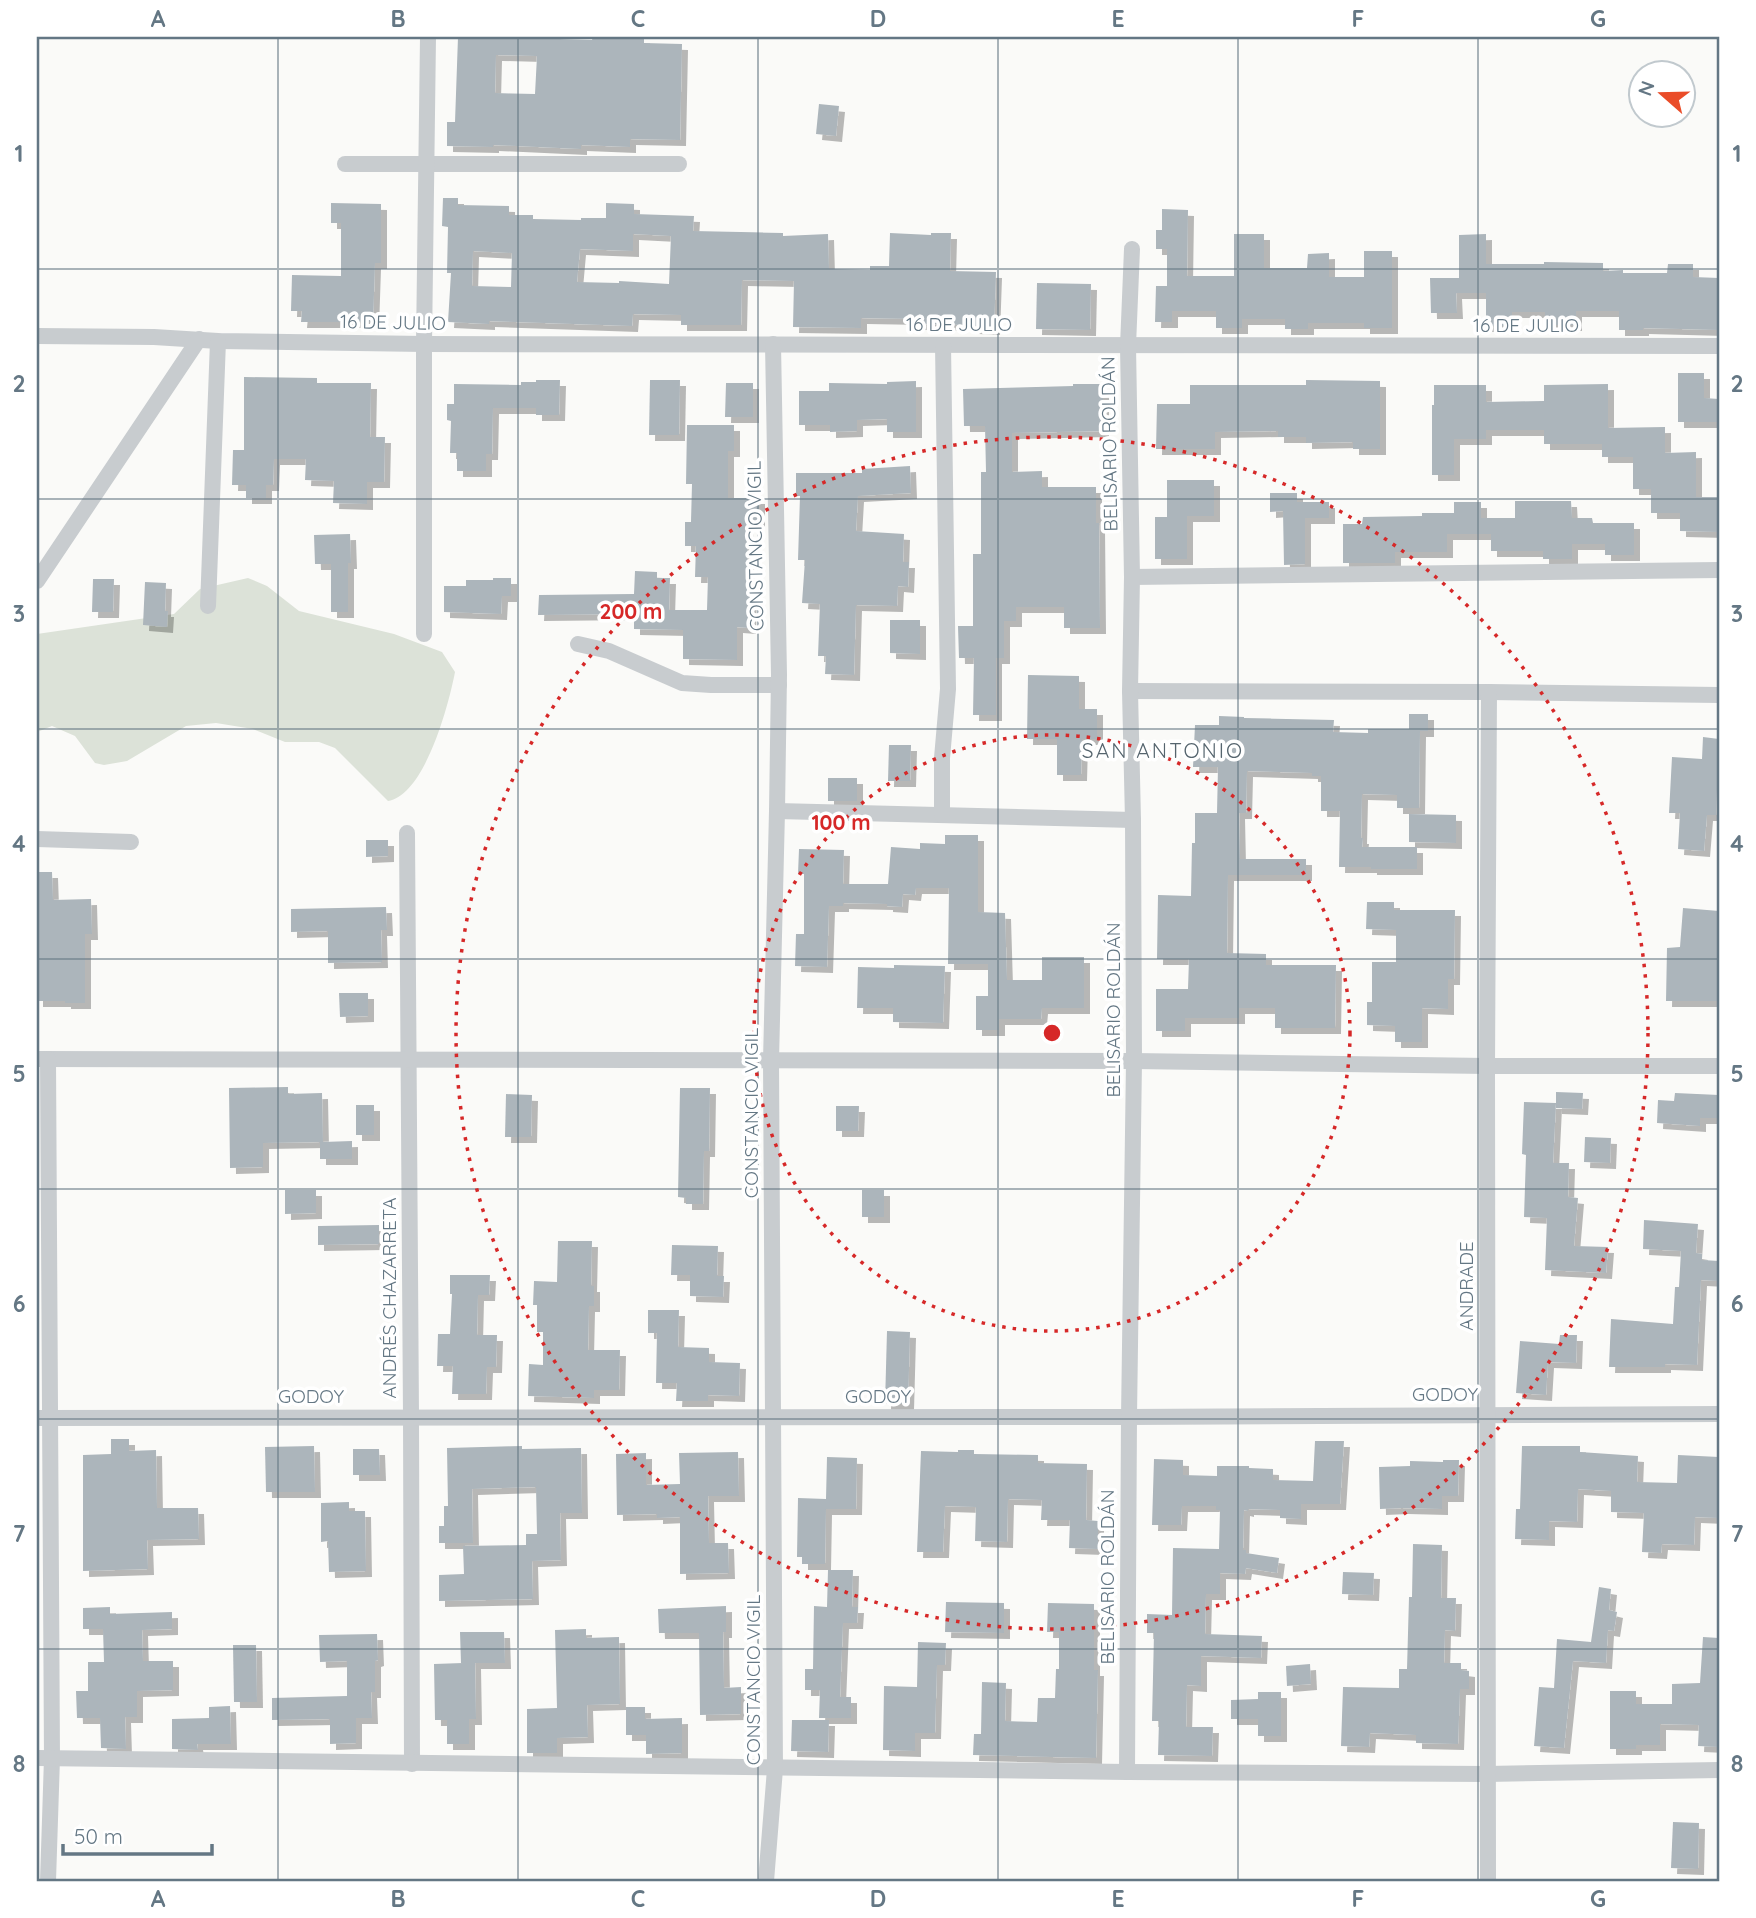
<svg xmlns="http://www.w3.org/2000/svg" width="1756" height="1918" font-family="Quicksand,sans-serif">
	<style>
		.green { fill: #dce2d8 }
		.building { fill: #acb5bb; fill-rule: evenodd; filter: url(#shadow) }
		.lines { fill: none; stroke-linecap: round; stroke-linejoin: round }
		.street { stroke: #c8cccf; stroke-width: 16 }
		.grid { fill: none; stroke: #647784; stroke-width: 2; stroke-opacity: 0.55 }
		.ring { fill: none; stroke: #d62828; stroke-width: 3.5; stroke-dasharray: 3.5 7 }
		.labels { text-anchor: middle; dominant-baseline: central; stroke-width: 7; stroke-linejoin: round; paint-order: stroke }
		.street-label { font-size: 19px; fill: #647784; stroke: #fff }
		.neighbourhood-label { font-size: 21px; letter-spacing: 2px; fill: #56656e; stroke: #fff }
		.centre { fill: #d62828; stroke: #fff; stroke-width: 3.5 }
		.ring-label { font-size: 21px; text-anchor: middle; font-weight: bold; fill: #d62828; stroke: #fff; stroke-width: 7; stroke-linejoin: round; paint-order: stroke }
		.neatline { fill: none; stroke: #647784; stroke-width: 2.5 }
		.grid-label { font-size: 23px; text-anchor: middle; font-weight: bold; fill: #647784 }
	</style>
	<defs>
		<filter id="shadow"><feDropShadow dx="6" dy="6" stdDeviation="0" flood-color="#0004"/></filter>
	</defs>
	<rect width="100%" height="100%" fill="#fafaf8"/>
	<!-- green -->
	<path class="green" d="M248,578l19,8 32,25 95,23 48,18 13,20c-6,32 -30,123 -67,129l-53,-53 -16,-6h-34l-32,-13 -37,-6 -30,3 -59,35 -23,4 -9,-2 -20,-27 -23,-10 -15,6v-98l137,-20 26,-25z"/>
	<!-- building -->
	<g class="building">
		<path d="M458,37h69v1l65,2 1,-3h51v6l38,1 -2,96 -50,-1v8l-49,-2v4l-88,-4v2l-46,-1v-24h8zM496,55l41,1 -2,38 -40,-1z"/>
		<polygon points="819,104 839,106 836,136 816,134"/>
		<path d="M443,198h15v7l51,1v9h24v4l48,1v-2h25v-15l28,1v10l60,2 -1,15 90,2v3l45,-2 1,35 41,1v-4h19l1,-33 41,2v-2h20l-1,38 46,1 -2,57 -21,-1v-3l-55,-1v-5l-57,-1v10l-68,-1 1,-46 -52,-1 -1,45h-60v-10l-48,-1 -1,12 -143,-5v3l-41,-2 3,-49h-4l1,-46 -6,-1zM633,234l38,2 -2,48 -50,-3v2l-42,-1 3,-33 53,2zM473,251l39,2 -1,34 -39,-1z"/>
		<polygon points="331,203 381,204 381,263 375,263 373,322 301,322 302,311 291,311 292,275 341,276 341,223 331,223"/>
		<polygon points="1162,209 1188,210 1187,276 1234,276 1234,234 1264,234 1264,268 1307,268 1308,254 1329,253 1329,277 1364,277 1364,251 1392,251 1392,328 1364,328 1364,323 1308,323 1308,329 1285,329 1285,319 1242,319 1242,328 1216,328 1216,311 1172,311 1172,322 1155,322 1156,286 1167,286 1167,249 1156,249 1156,230 1162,230"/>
		<polygon points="1486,234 1486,264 1544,264 1544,262 1603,263 1603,271 1623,270 1623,273 1667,273 1668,264 1693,264 1693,277 1719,278 1719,330 1643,328 1643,330 1619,330 1619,311 1576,311 1576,325 1545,325 1545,312 1512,312 1512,326 1486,326 1486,293 1456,293 1457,313 1431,313 1430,278 1459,278 1459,235"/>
		<polygon points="1037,283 1091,284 1090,330 1036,329"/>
		<polygon points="1678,373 1704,373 1704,398 1719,399 1719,422 1678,422"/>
		<polygon points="244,377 317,378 317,383 371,383 370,437 385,437 384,482 367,482 367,504 333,503 334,481 305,480 306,459 274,459 273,485 266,485 266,498 246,498 246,485 232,485 233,450 244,450"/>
		<polygon points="536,380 560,380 559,415 536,415 536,408 493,408 492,454 486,454 486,471 457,471 457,453 450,453 451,421 447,420 447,404 454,404 454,384 521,385 521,382 536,382"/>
		<polygon points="650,380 680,380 679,435 649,435"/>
		<polygon points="1306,380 1380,381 1380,449 1353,449 1353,442 1306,443 1306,437 1278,437 1278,431 1215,432 1215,449 1156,449 1157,404 1190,404 1190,385 1306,385"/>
		<polygon points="916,381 916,432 887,432 887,419 857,420 857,431 830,432 830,425 799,425 799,391 829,391 829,383 887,384 887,382"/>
		<polygon points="726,383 753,383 753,417 725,417"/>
		<polygon points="1073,384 1103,384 1103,431 1012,433 1012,472 1042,471 1042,487 1096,487 1096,523 1099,523 1100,628 1064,628 1064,607 1016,607 1016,621 1004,621 1004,658 996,658 996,715 973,715 974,658 959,658 958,626 973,626 973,554 981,554 981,472 986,472 985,426 964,426 963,389 1073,386"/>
		<polygon points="1608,384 1608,428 1665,427 1665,453 1696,452 1696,497 1719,497 1719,532 1680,531 1680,513 1651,513 1651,489 1633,489 1633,457 1602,457 1602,444 1544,444 1544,430 1486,430 1486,439 1454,439 1454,475 1432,475 1432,405 1434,405 1434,385 1486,385 1486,402 1544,401 1544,385"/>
		<polygon points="687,425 734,425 734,451 728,451 728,498 759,498 759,523 747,523 748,584 751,585 750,628 737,627 737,660 683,659 683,630 634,629 634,614 538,615 539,595 634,594 635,571 657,572 657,578 670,578 669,610 707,610 708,577 695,577 696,546 685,546 685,522 691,522 692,484 686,484"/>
		<polygon points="910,466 911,493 858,496 856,531 904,534 903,562 909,562 908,587 898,586 897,606 856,605 854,675 825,674 826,656 818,656 820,604 802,603 805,560 798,560 800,496 796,496 796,473 862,473 862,469"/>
		<polygon points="1167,480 1214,480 1214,516 1187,516 1187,559 1155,559 1155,517 1167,517"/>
		<polygon points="1270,493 1297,493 1297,502 1329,502 1329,518 1305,518 1305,564 1284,565 1283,511 1270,512"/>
		<polygon points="1515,501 1571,501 1572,518 1592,518 1593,523 1634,523 1634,555 1605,555 1605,544 1572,544 1572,559 1543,559 1543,551 1491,551 1491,534 1447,534 1447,552 1395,552 1395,563 1343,563 1343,524 1362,524 1363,517 1422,516 1422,513 1454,513 1454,502 1481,502 1481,518 1515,518"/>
		<polygon points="350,534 351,563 348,563 348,612 331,612 331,564 315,564 314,535"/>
		<polygon points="493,578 511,578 511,596 502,596 501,614 444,612 444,586 466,586 466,580 493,580"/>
		<polygon points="93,579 114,579 113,612 92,612"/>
		<polygon points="145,582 166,583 165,611 168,611 167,627 143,625"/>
		<polygon points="890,620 920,620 920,654 890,653"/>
		<polygon points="1028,675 1079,676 1079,709 1097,709 1097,739 1082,739 1081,775 1057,775 1057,739 1027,739"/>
		<polygon points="1409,714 1428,714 1428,731 1420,731 1419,808 1397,808 1397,795 1362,794 1361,838 1363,838 1362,847 1417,847 1417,869 1371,869 1371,867 1339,867 1340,811 1321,811 1321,776 1312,776 1312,773 1247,771 1246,813 1239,813 1240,859 1306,859 1306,875 1228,875 1227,953 1266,954 1266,965 1336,965 1335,1028 1275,1028 1275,1008 1239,1008 1239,1018 1185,1018 1185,1031 1156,1031 1156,989 1188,989 1189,959 1157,959 1158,895 1191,896 1192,843 1195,843 1195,813 1217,813 1218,767 1193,767 1195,725 1219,725 1219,716 1244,717 1244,718 1334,720 1333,732 1368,733 1368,729 1409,729"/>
		<polygon points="1703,737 1719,739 1716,815 1707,815 1704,851 1678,849 1680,813 1669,813 1672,757 1702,759"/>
		<polygon points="889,745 911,745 910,781 888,781"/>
		<rect x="828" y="778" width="29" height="23"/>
		<polygon points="1409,814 1456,815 1456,843 1409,842"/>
		<polygon points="945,835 978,835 978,912 1005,913 1007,980 1042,980 1042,957 1084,957 1084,1008 1042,1008 1041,1019 999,1019 999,1030 976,1030 976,996 988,996 988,964 948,964 949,888 916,888 915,895 903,894 902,907 887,906 887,904 843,903 843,906 829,906 827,967 795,966 796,934 804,934 804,874 798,874 799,849 844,850 843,884 888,884 891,847 920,849 920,843 945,844"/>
		<polygon points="366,840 388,840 388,856 366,857"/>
		<polygon points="37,872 52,872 53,900 91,899 92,934 85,934 85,1003 65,1003 65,1001 37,1001"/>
		<polygon points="1367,902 1394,902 1394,910 1455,910 1454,979 1448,979 1448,1009 1422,1008 1422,1042 1395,1042 1395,1026 1367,1025 1367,1002 1372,1002 1372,962 1396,962 1396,930 1366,929"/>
		<polygon points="386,907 387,930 381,930 382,962 328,963 328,931 291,932 291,909"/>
		<polygon points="1683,908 1719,911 1719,1001 1666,1001 1667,948 1680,947"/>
		<polygon points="894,965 945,966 943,1023 893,1022 893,1008 857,1008 858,967 894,968"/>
		<polygon points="339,993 368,993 368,1016 340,1017"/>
		<polygon points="288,1087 288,1094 322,1093 323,1142 352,1141 352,1159 320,1159 320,1142 263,1143 263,1167 230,1168 229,1088"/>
		<polygon points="680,1088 710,1088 709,1151 704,1151 703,1204 686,1204 686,1198 678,1197"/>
		<polygon points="1556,1092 1583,1093 1582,1109 1556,1108"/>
		<polygon points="1675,1093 1719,1095 1719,1118 1700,1118 1700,1126 1657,1123 1658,1100 1674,1101"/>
		<polygon points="506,1094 532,1095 531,1137 505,1137"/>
		<polygon points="1524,1102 1556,1103 1553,1163 1569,1163 1568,1197 1578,1198 1574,1246 1608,1247 1606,1273 1545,1270 1547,1218 1524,1217 1526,1155 1522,1154"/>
		<rect x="356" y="1105" width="18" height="30"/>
		<polygon points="836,1106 859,1106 858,1131 836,1131"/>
		<polygon points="1585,1137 1611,1138 1610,1163 1584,1162"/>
		<polygon points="285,1190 316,1190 316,1213 285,1214"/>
		<rect x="862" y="1190" width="22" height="27"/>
		<polygon points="1644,1220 1698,1224 1696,1253 1702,1254 1702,1260 1719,1261 1719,1281 1701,1280 1697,1365 1665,1364 1665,1367 1609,1367 1611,1319 1673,1324 1675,1287 1679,1287 1681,1251 1643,1249"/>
		<polygon points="379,1225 379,1244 318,1245 318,1226"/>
		<polygon points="558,1241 592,1241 591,1286 594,1286 594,1306 589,1306 588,1350 620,1350 619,1390 594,1390 594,1398 528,1396 529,1364 543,1365 543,1332 537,1332 537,1305 533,1305 534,1281 557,1282"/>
		<polygon points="672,1245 718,1246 717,1276 724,1276 723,1297 690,1296 690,1275 671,1275"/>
		<polygon points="450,1275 490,1275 489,1295 478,1295 477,1335 497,1335 496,1367 487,1367 486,1394 452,1394 453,1366 437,1366 438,1334 450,1334 452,1294 450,1294"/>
		<polygon points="648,1310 679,1310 678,1347 709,1348 709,1362 740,1363 739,1396 708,1395 708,1401 676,1401 677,1383 656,1383 657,1333 648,1333"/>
		<polygon points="887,1331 910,1332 908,1404 885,1404"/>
		<polygon points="1560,1335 1577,1335 1576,1363 1548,1362 1546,1395 1516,1393 1520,1341 1559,1344"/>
		<polygon points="111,1439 129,1439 129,1451 156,1450 157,1508 198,1508 199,1539 147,1540 148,1569 83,1571 83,1455 111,1454"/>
		<polygon points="1315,1441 1344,1441 1340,1504 1301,1504 1301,1519 1280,1518 1280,1510 1248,1509 1248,1511 1244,1510 1243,1550 1246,1550 1246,1553 1279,1558 1277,1573 1246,1568 1245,1574 1220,1573 1220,1594 1206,1594 1205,1634 1262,1636 1261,1658 1201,1656 1201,1686 1187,1685 1186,1727 1213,1727 1212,1756 1158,1755 1159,1721 1152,1721 1154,1633 1147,1633 1147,1614 1172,1615 1173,1548 1219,1549 1220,1510 1216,1510 1216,1506 1182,1506 1181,1525 1152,1525 1154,1459 1183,1460 1183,1475 1217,1476 1217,1466 1249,1466 1249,1468 1273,1469 1273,1480 1313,1481"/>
		<polygon points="314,1446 315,1492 266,1492 265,1447"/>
		<polygon points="522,1446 522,1449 581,1448 582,1513 560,1513 561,1560 532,1561 533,1599 439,1601 439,1575 464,1574 463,1546 526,1545 526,1534 537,1534 536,1487 472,1489 473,1543 439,1543 439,1526 444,1526 444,1506 448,1506 447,1448"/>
		<polygon points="1522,1446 1580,1446 1580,1452 1638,1456 1637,1482 1677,1483 1678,1455 1719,1457 1719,1518 1695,1517 1694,1545 1662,1544 1661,1553 1642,1552 1644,1513 1611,1512 1611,1491 1578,1489 1577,1522 1549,1521 1549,1540 1515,1539 1516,1509 1520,1509"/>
		<polygon points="353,1449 379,1449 380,1475 353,1475"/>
		<polygon points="958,1450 974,1450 974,1454 1038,1455 1038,1463 1087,1464 1086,1520 1098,1521 1098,1549 1069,1548 1070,1520 1041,1520 1042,1500 1008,1499 1007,1542 975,1541 976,1507 945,1506 943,1552 917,1552 921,1451 958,1452"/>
		<polygon points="738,1452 739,1496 708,1496 709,1543 728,1543 729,1573 680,1574 680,1517 657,1518 657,1514 617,1515 616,1454 646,1453 646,1485 680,1484 679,1453"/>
		<polygon points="827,1457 857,1458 856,1509 826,1509 825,1564 802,1564 802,1557 797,1557 798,1498 826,1499"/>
		<polygon points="1443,1460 1459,1460 1458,1496 1442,1496 1442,1509 1402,1508 1380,1509 1379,1467 1410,1466 1410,1461 1443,1462"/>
		<polygon points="349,1502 349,1511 365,1511 366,1571 329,1572 328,1541 321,1542 321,1503"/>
		<polygon points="1413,1544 1442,1545 1441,1598 1456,1598 1455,1631 1445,1630 1444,1663 1461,1663 1461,1670 1469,1671 1469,1689 1460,1689 1458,1744 1416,1743 1416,1735 1370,1733 1369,1747 1341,1746 1343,1687 1399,1688 1399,1669 1407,1669 1409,1597 1412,1597"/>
		<polygon points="828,1570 853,1570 852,1607 858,1607 857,1623 843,1623 840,1697 851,1697 851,1718 819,1718 820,1690 805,1690 805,1669 813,1669 814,1606 827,1607"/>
		<polygon points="1343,1572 1374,1573 1373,1595 1342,1594"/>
		<polygon points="1599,1587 1611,1589 1609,1610 1617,1612 1614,1631 1608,1630 1606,1663 1573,1661 1564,1748 1534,1746 1539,1687 1554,1688 1557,1639 1591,1642"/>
		<polygon points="946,1602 1004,1603 1004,1633 945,1632"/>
		<polygon points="1048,1603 1094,1604 1094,1670 1098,1670 1096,1758 973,1755 974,1734 981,1734 982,1682 1006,1683 1005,1721 1037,1722 1038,1698 1055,1698 1056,1669 1059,1669 1059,1632 1047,1632"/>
		<polygon points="726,1606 726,1632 723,1632 724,1688 741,1687 741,1714 700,1715 699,1633 659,1633 658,1609"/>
		<polygon points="110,1607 110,1614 172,1612 172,1629 142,1630 143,1661 173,1661 173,1690 137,1691 137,1717 125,1717 126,1749 101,1748 100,1718 77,1718 76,1691 88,1691 88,1662 104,1662 103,1629 83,1629 83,1608"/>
		<polygon points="586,1629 586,1638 619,1637 620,1704 587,1705 588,1737 557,1738 557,1753 527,1753 527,1709 557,1708 555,1630"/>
		<polygon points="460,1632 504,1632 505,1663 475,1663 476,1719 469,1719 469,1744 447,1744 447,1720 435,1720 434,1664 463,1663 461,1663"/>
		<polygon points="377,1634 378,1660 375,1661 375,1692 371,1692 372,1718 356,1718 356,1743 330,1744 330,1719 272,1720 272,1698 347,1696 347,1661 320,1662 319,1635"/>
		<polygon points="1703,1637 1719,1638 1719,1747 1698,1746 1699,1725 1660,1724 1660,1745 1636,1745 1636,1749 1610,1749 1610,1691 1636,1691 1636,1704 1672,1704 1672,1684 1700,1683"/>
		<polygon points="918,1642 946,1643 945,1665 937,1665 935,1733 915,1733 915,1751 883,1750 884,1686 917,1687"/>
		<polygon points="233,1645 256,1645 257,1702 234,1702"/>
		<polygon points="1310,1664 1311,1684 1287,1686 1286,1666"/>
		<polygon points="1258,1692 1281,1692 1281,1736 1258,1736 1258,1719 1231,1719 1231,1700 1258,1699"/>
		<polygon points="230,1706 231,1744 197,1744 198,1750 172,1749 172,1719 209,1718 209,1707"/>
		<polygon points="626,1707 645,1707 645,1719 682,1718 682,1753 646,1754 646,1735 626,1735"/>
		<polygon points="792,1720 829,1720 828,1752 791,1751"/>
		<polygon points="1673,1822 1699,1823 1698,1869 1671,1868"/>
	</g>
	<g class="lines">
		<!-- street -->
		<g class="street">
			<polyline points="345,164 679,164"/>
			<polyline points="37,336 154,337 218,341 424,344 1719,346"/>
			<polyline points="1132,577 1719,570"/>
			<polyline points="37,581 199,339"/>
			<polyline points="208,606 218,341"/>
			<polyline points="424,634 424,344 428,37"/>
			<polyline points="578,644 609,651 682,683 711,685 779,685"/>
			<polyline points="1130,691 1489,692 1719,695"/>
			<polyline points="777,811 1133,820"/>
			<polyline points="942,815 942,758 948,689 943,345"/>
			<polyline points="407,833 411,1416 412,1764"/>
			<polyline points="37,839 131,842"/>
			<polyline points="37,1059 1134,1061 1487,1066 1719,1066"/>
			<polyline points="48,1059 52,1758 48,1881"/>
			<polyline points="37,1418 1129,1417 1719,1414"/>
			<polyline points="37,1758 1127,1772 1487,1774 1719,1770"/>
			<polyline points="1127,1772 1129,1417 1134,1061 1133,820 1130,691 1132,577 1128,346 1132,249"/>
			<polyline points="766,1881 775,1769 771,1061 777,811 779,675 773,344"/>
			<polyline points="1488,1881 1487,1066 1489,692"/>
		</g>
	</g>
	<!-- grid -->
	<path class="grid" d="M278,37v1844M518,37v1844M758,37v1844M998,37v1844M1238,37v1844M1478,37v1844M37,269h1682M37,499h1682M37,729h1682M37,959h1682M37,1189h1682M37,1419h1682M37,1649h1682"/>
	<!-- distance rings -->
	<g class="ring">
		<circle cx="1052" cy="1033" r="298"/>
		<circle cx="1052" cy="1033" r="596"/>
	</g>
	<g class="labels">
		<!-- street labels -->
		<g class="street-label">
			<text transform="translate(393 322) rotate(1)">16 DE JULIO</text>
			<text x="959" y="324">16 DE JULIO</text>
			<text x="1526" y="325">16 DE JULIO</text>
			<text transform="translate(1109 444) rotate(-91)">BELISARIO ROLDÁN</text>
			<text transform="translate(755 546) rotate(-91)">CONSTANCIO VIGIL</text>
			<text transform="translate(1113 1010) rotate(-90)">BELISARIO ROLDÁN</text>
			<text transform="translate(751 1113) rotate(-90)">CONSTANCIO VIGIL</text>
			<text transform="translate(1466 1286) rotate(-90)">ANDRADE</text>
			<text transform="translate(389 1298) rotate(-90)">ANDRÉS CHAZARRETA</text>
			<text x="1445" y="1394">GODOY</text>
			<text x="311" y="1396">GODOY</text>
			<text x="878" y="1396">GODOY</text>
			<text transform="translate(1107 1577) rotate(-90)">BELISARIO ROLDÁN</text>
			<text transform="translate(753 1680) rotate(-90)">CONSTANCIO VIGIL</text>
		</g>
		<!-- neighbourhood labels -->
		<g class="neighbourhood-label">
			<text x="1163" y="750">SAN ANTONIO</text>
		</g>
	</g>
	<circle cx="1052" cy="1033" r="10" class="centre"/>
	<g class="ring-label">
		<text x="631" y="619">200 m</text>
		<text x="841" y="830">100 m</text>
	</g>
	<!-- border -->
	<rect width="1756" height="1918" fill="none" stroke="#ffffff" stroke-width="77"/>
	<!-- north arrow -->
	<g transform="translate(1662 94) rotate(290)"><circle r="33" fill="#ffffff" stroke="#c1c9ce" stroke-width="2"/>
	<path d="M0-5L12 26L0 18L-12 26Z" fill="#ea4c28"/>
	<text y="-10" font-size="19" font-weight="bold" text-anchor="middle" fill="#647784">N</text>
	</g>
	<!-- scale -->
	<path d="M63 1844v10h149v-10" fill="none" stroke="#647784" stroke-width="3.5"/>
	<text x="74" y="1844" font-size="21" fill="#647784" stroke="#ffffff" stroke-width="5" paint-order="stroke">50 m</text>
	<rect x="38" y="38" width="1680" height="1842" class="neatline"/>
	<g class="grid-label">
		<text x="158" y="27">A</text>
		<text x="398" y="27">B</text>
		<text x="638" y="27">C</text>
		<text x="878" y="27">D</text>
		<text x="1118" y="27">E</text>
		<text x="1358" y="27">F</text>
		<text x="1598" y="27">G</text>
		<text x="19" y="162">1</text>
		<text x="1737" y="162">1</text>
		<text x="19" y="392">2</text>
		<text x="1737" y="392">2</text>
		<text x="19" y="622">3</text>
		<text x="1737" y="622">3</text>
		<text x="19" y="852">4</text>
		<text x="1737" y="852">4</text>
		<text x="19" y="1082">5</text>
		<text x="1737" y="1082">5</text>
		<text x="19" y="1312">6</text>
		<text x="1737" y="1312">6</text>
		<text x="19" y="1542">7</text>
		<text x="1737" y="1542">7</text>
		<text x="19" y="1772">8</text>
		<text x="1737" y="1772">8</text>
		<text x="158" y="1907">A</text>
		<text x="398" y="1907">B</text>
		<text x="638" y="1907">C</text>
		<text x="878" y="1907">D</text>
		<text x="1118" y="1907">E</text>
		<text x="1358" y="1907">F</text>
		<text x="1598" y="1907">G</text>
	</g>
</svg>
